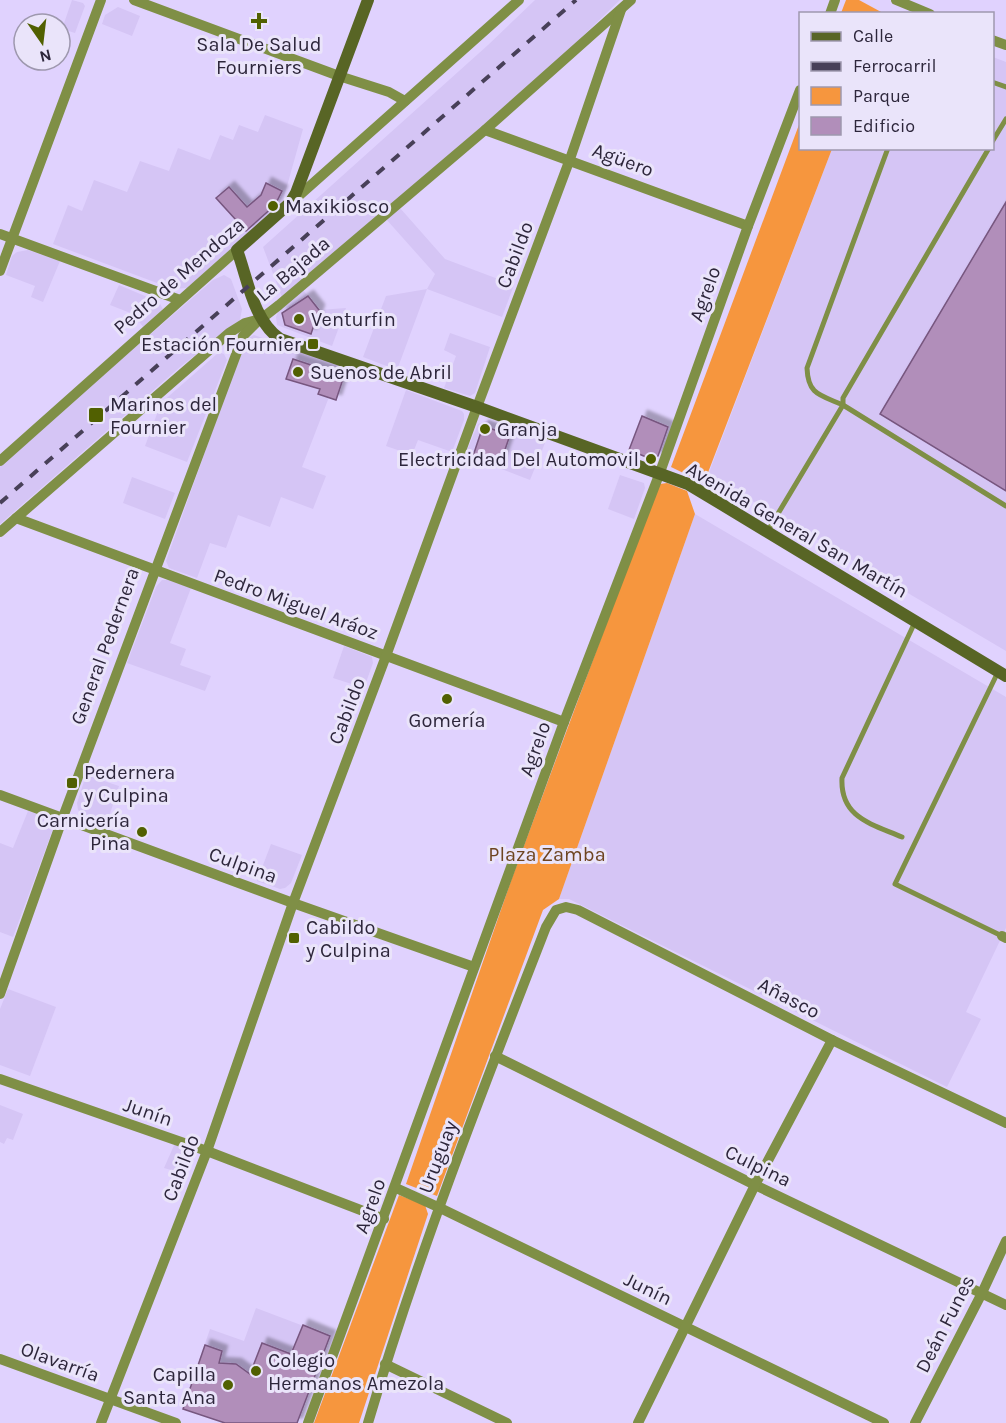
<svg xmlns="http://www.w3.org/2000/svg" width="1006" height="1423" font-family="Karla,sans-serif">
	<style>
		.built { fill: #d5c5f5 }
		.green { fill: #f6963e }
		.building { fill: #b18eba; stroke: #77567f; stroke-width: 1.5; filter: url(#shadow) }
		.lines { fill: none; stroke-linecap: round; stroke-linejoin: round }
		.lane { stroke: #7f8f46; stroke-width: 5 }
		.street { stroke: #7f8f46; stroke-width: 10 }
		.secondary { stroke: #586525; stroke-width: 12 }
		.rail { stroke: #484058; stroke-width: 4; stroke-dasharray: 10 10; stroke-linecap: butt }
		.poi-dot { fill: #516001; stroke: #eae4fa; stroke-width: 2 }
		.labels { text-anchor: middle; dominant-baseline: central; stroke-width: 6; stroke-linejoin: round; paint-order: stroke }
		.poi-label { font-size: 20px; fill: #2d263b; stroke: #eae4fa; text-anchor: start }
		.street-label { font-size: 20px; fill: #2d263b; stroke: #eae4fa }
		.park-label { font-size: 20px; fill: #6e4420; stroke: #eae4fa }
	</style>
	<defs>
		<filter id="shadow"><feDropShadow dx="5.5" dy="-5.5" stdDeviation="1.5" flood-color="#0004"/></filter>
	</defs>
	<rect width="100%" height="100%" fill="#e0d2fe"/>
	<!-- built -->
	<g class="built">
		<polygon points="72,0 83,3 85,6 75,33 62,29"/>
		<polygon points="535,0 620,0 560,58 283,300 263,247 488,45"/>
		<polygon points="118,7 140,16 132,36 102,24 105,15"/>
		<polygon points="993,57 1006,62 1006,651 708,475 832,149 992,148"/>
		<polygon points="265,115 303,129 282,204 187,288 173,289 53,244 68,205 82,211 94,180 127,192 140,161 169,171 178,148 210,160 220,135 233,140 239,125 258,132"/>
		<polygon points="400,208 445,259 514,285 502,317 427,289 397,370 363,357 386,296 427,289 435,274 386,219"/>
		<polygon points="28,250 60,261 43,302 31,297 35,286 6,275 12,256 17,252"/>
		<polygon points="224,275 231,279 242,309 240,320 180,367 0,524 0,465 213,280"/>
		<polygon points="119,285 159,302 163,309 144,328 133,314 110,305"/>
		<polygon points="303,290 319,310 346,308 332,346 277,325 276,317 278,312"/>
		<polygon points="450,333 490,347 475,393 470,396 444,388 456,356 444,350"/>
		<polygon points="254,335 341,366 302,467 326,476 313,509 281,497 270,527 238,515 226,548 210,543 197,578 169,568 166,561 245,340"/>
		<polygon points="221,353 224,354 227,360 187,462 145,446 161,403 217,354"/>
		<polygon points="406,390 462,411 464,414 464,420 452,452 418,440 412,455 386,446"/>
		<polygon points="489,420 545,443 530,480 465,455 478,424"/>
		<polygon points="620,475 644,483 645,488 634,519 608,509"/>
		<polygon points="132,477 175,493 165,519 123,503"/>
		<polygon points="695,514 1006,697 1006,928 966,1012 981,1019 947,1087 569,899 559,899"/>
		<polygon points="162,580 168,580 191,588 170,643 186,649 180,665 211,676 205,691 127,663 156,587"/>
		<polygon points="344,646 372,657 373,663 364,688 333,678"/>
		<polygon points="86,775 119,786 107,823 82,813 78,810 77,803"/>
		<polygon points="28,811 49,818 53,829 13,937 0,932 0,843 13,848"/>
		<polygon points="271,844 302,855 291,883 285,888 280,889 257,881"/>
		<polygon points="8,989 56,1007 30,1076 0,1065 0,1009"/>
		<polygon points="0,1105 23,1114 13,1140 7,1138 4,1144 0,1142"/>
		<polygon points="175,1143 185,1147 190,1156 190,1162 185,1174 164,1168"/>
		<polygon points="256,1308 330,1336 297,1423 225,1423 183,1409 210,1329 244,1341"/>
	</g>
	<!-- green -->
	<g class="green">
		<polygon points="846,0 859,0 883,13 841,13"/>
		<polygon points="800,122 800,148 832,149 704,483 671,467"/>
		<polygon points="667,483 687,491 695,514 559,899 543,910 437,1196 406,1184 512,878 656,490 660,484"/>
		<polygon points="399,1195 425,1205 428,1214 359,1423 314,1423"/>
	</g>
	<!-- building -->
	<g class="building">
		<polygon points="266,183 282,191 275,205 246,231 216,198 229,187 247,207 261,195"/>
		<polygon points="1006,202 1006,491 880,414"/>
		<polygon points="308,296 319,310 311,334 285,325 282,313"/>
		<polygon points="293,359 344,376 336,400 318,394 320,389 286,379"/>
		<polygon points="642,416 668,427 658,456 651,459 629,450"/>
		<polygon points="483,426 510,435 499,467 472,459"/>
		<polygon points="303,1325 330,1336 297,1423 225,1423 183,1409 205,1345 222,1351 219,1363 236,1364 250,1374 262,1343 291,1354"/>
	</g>
	<g class="lines">
		<!-- lane -->
		<g class="lane">
			<polyline points="992,82 1006,87"/>
			<polyline points="992,142 1006,119"/>
			<polyline points="989,148 843,398 843,405 1006,506"/>
			<path d="M767,532l76,-127c-23,-10 -35,-10 -36,-37l81,-220"/>
			<polyline points="998,672 895,884 1002,936"/>
			<path d="M902,837c-30,-13 -62,-19 -60,-59l73,-156"/>
		</g>
		<!-- street -->
		<g class="street">
			<polyline points="134,0 339,76 389,92 405,101"/>
			<polyline points="896,0 930,14"/>
			<polyline points="830,14 835,0"/>
			<polyline points="992,40 1006,45"/>
			<polyline points="485,130 748,226"/>
			<polyline points="293,201 519,0"/>
			<polyline points="0,234 180,300"/>
			<polyline points="0,271 101,0"/>
			<polyline points="0,461 237,250"/>
			<polyline points="16,518 564,722"/>
			<polyline points="0,532 229,333 245,323 261,319 279,305 485,130 631,0"/>
			<polyline points="0,795 293,903 474,967"/>
			<polyline points="1002,936 1006,938"/>
			<polyline points="0,994 63,817 243,336 258,321"/>
			<polyline points="495,1056 755,1185 1006,1305"/>
			<polyline points="0,1079 207,1151 384,1219"/>
			<polyline points="396,1188 438,1207 884,1423"/>
			<polyline points="0,1359 176,1423"/>
			<polyline points="385,1364 507,1423"/>
			<polyline points="101,1423 207,1151 293,903 386,656 477,407 570,159 621,10"/>
			<polyline points="308,1423 564,722 659,475 748,226 800,90"/>
			<path d="M368,1423c50,-169 114,-332 178,-496l10,-17 10,-3 12,3 254,130 174,83"/>
			<polyline points="638,1423 755,1185 832,1040"/>
			<polyline points="915,1423 982,1293 1006,1241"/>
		</g>
		<!-- secondary -->
		<path class="secondary" d="M368,0l-72,193 -6,10 -53,47c11,30 16,70 43,89l197,68 211,77 318,192"/>
		<!-- rail -->
		<polyline class="rail" points="0,503 576,0"/>
	</g>
	<!-- markers -->
	<g class="poi-dot">
		<path d="M256 12h6v6h6v6h-6v6h-6v-6h-6v-6h6z"/>
		<circle cx="273" cy="206" r="6"/>
		<circle cx="299" cy="319" r="6"/>
		<rect x="307" y="338" width="12" height="12" rx="3"/>
		<circle cx="298" cy="372" r="6"/>
		<rect x="88" y="407" width="16" height="16" rx="3"/>
		<circle cx="485" cy="429" r="6"/>
		<circle cx="651" cy="459" r="6"/>
		<circle cx="447" cy="699" r="6"/>
		<rect x="66" y="777" width="12" height="12" rx="3"/>
		<circle cx="142" cy="832" r="6"/>
		<rect x="288" y="932" width="12" height="12" rx="3"/>
		<circle cx="256" cy="1371" r="6"/>
		<circle cx="228" cy="1385" r="6"/>
	</g>
	<g class="labels">
		<!-- poi labels -->
		<g class="poi-label">
			<text x="259" y="44" text-anchor="middle">Sala De Salud<tspan x="259" dy="23">Fourniers</tspan></text>
			<text x="285" y="206">Maxikiosco</text>
			<text x="311" y="319">Venturfin</text>
			<text x="301" y="344" text-anchor="end">Estación Fournier</text>
			<text x="310" y="372">Suenos de Abril</text>
			<text x="110" y="404">Marinos del<tspan x="110" dy="23">Fournier</tspan></text>
			<text x="497" y="429">Granja</text>
			<text x="639" y="459" text-anchor="end">Electricidad Del Automovil</text>
			<text x="447" y="720" text-anchor="middle">Gomería</text>
			<text x="84" y="772">Pedernera<tspan x="84" dy="23">y Culpina</tspan></text>
			<text x="130" y="820" text-anchor="end">Carnicería<tspan x="130" dy="23">Pina</tspan></text>
			<text x="306" y="927">Cabildo<tspan x="306" dy="23">y Culpina</tspan></text>
			<text x="268" y="1360">Colegio<tspan x="268" dy="23">Hermanos Amezola</tspan></text>
			<text x="216" y="1374" text-anchor="end">Capilla<tspan x="216" dy="23">Santa Ana</tspan></text>
		</g>
		<!-- street labels -->
		<g class="street-label">
			<text transform="translate(623 160) rotate(20)">Agüero</text>
			<text transform="translate(515 255) rotate(-69)">Cabildo</text>
			<text transform="translate(293 269) rotate(-40)">La Bajada</text>
			<text transform="translate(179 276) rotate(-41)">Pedro de Mendoza</text>
			<text transform="translate(705 294) rotate(-70)">Agrelo</text>
			<text transform="translate(797 530) rotate(30)">Avenida General San Martín</text>
			<text transform="translate(296 604) rotate(20)">Pedro Miguel Aráoz</text>
			<text transform="translate(105 646) rotate(-70)">General Pedernera</text>
			<text transform="translate(347 711) rotate(-69)">Cabildo</text>
			<text transform="translate(535 749) rotate(-70)">Agrelo</text>
			<text transform="translate(243 865) rotate(20)">Culpina</text>
			<text transform="translate(789 998) rotate(27)">Añasco</text>
			<text transform="translate(148 1112) rotate(19)">Junín</text>
			<text transform="translate(438 1157) rotate(-69)">Uruguay</text>
			<text transform="translate(758 1166) rotate(26)">Culpina</text>
			<text transform="translate(181 1168) rotate(-69)">Cabildo</text>
			<text transform="translate(370 1206) rotate(-70)">Agrelo</text>
			<text transform="translate(648 1289) rotate(26)">Junín</text>
			<text transform="translate(945 1324) rotate(-63)">Deán Funes</text>
			<text transform="translate(60 1362) rotate(20)">Olavarría</text>
		</g>
		<!-- park labels -->
		<g class="park-label">
			<text x="547" y="854">Plaza Zamba</text>
		</g>
	</g>
	<!-- legend -->
	<rect x="799" y="12" width="195" height="138" fill="#eae4fa" stroke="#9e98ae" stroke-width="1.5"/>
	<rect x="811" y="32" width="30" height="9" fill="#586525" stroke="#9e98ae" stroke-width="1.5"/>
	<text x="853" y="42" font-size="18" fill="#2d263b">Calle</text>
	<rect x="811" y="62" width="30" height="9" fill="#484058" stroke="#9e98ae" stroke-width="1.5"/>
	<text x="853" y="72" font-size="18" fill="#2d263b">Ferrocarril</text>
	<rect x="811" y="87" width="30" height="18" fill="#f6963e" stroke="#9e98ae" stroke-width="1.5"/>
	<text x="853" y="102" font-size="18" fill="#2d263b">Parque</text>
	<rect x="811" y="117" width="30" height="18" fill="#b18eba" stroke="#9e98ae" stroke-width="1.5"/>
	<text x="853" y="132" font-size="18" fill="#2d263b">Edificio</text>
	<!-- north arrow -->
	<g transform="translate(42 42) rotate(166)"><circle r="28" fill="#eae4fa" stroke="#9e98ae" stroke-width="1.5"/>
	<path d="M0-4.5L10 22L0 15L-10 22Z" fill="#516001"/>
	<text y="-9" font-size="16" font-weight="bold" text-anchor="middle" fill="#2d263b">N</text>
	</g>
</svg>
